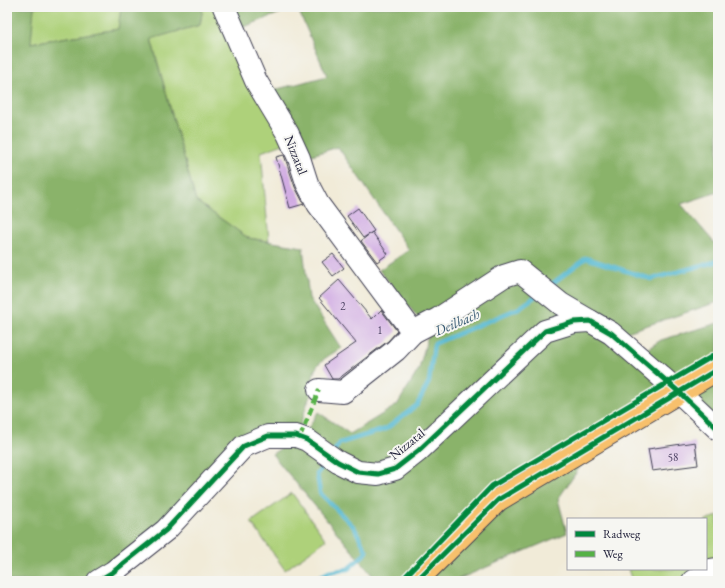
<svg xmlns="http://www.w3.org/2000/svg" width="725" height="588" font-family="'EB Garamond',serif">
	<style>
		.green { fill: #aed17a; stroke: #687a5a }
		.forest { fill: #8ab36a; stroke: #566a52 }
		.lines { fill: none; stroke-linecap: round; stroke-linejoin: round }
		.stream { stroke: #53b8d1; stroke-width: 4.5 }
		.building { fill: #d1ace3 }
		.minor-casing { stroke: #414053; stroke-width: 24 }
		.major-casing { stroke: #414053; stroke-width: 24 }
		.minor { stroke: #fff; stroke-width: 22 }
		.major { stroke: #f7c06c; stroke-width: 22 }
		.quiet { stroke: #55b146; stroke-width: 4; stroke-dasharray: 8 4; stroke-linecap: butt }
		.cycleway-casing { stroke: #f6f6f2; stroke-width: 8 }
		.cycleway { stroke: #00873e; stroke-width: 5 }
		.labels { text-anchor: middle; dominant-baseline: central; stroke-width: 4; stroke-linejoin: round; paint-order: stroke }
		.number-label { font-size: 11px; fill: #4e4465 }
		.street-label { font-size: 13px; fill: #22223b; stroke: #f6f6f2 }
		.water-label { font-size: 14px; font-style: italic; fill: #335670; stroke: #f6f6f2 }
	</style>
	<rect width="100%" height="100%" fill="#f6f6f2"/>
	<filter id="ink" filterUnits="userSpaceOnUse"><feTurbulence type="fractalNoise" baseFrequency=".025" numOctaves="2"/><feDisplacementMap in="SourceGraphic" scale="8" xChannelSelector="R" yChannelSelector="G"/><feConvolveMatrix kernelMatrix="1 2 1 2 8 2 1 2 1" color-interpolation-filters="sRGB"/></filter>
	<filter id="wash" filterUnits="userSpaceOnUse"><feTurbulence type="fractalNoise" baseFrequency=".012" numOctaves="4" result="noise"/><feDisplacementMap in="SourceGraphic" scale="16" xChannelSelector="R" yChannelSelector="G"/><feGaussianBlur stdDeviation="0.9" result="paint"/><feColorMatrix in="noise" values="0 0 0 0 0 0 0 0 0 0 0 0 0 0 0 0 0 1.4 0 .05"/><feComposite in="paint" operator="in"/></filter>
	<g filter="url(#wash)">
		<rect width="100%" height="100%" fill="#f1ebd8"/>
		<!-- green -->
		<g class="green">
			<polygon points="34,7 121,7 119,29 30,43"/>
			<polygon points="203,7 222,7 289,142 261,152 269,241 248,238 196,201 151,38 200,25"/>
			<polygon points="292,493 326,540 285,570 251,522"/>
			<polygon points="718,516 718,581 632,581 628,569 706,569 706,520"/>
		</g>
		<!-- forest -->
		<g class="forest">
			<path d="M7,7h27l-3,36 87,-14 3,-22h82l-3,18 -49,14 45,162 52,37 55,9 6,51 32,50c-20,13 -32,17 -27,44l-5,6 -11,34 -31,1 -66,52 -94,84 -21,12h-79z"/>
			<polygon points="226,7 296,7 236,30"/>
			<polygon points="297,7 718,7 718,192 681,204 718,247 718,302 624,333 644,351 661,340 718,323 718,359 589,454 558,499 567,533 454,581 377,581 272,454 306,432 318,412 350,434 397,405 419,369 429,331 379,270 409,250 338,147 302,158 266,92 327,76"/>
			<polygon points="718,375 718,423 688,393"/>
		</g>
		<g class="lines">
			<!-- stream -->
			<g class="stream">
				<polyline points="549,286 586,258 651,279 718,261"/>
				<polyline points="334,451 340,443 386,429 417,405 429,382 434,344 519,308 539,294"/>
				<polyline points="312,581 329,572 348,569 367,552 354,527 320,493 317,474 327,460"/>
			</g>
		</g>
		<g id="blocks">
			<!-- building -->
			<g class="building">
				<polygon points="284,155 295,187 304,204 290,208 276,157"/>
				<polygon points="358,208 374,231 363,238 347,216"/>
				<polygon points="372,232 388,254 377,262 361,241"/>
				<polygon points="333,254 344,268 333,276 322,262"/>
				<polygon points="339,280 372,319 381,310 397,331 388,341 338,379 332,379 324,365 356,343 319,298"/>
				<polygon points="695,442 698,465 652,471 648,449"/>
			</g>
		</g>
	</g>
	<g filter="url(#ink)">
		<use href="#blocks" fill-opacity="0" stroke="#414053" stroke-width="1"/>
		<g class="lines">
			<!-- minor casing -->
			<g class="minor-casing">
				<g id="minor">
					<polyline points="224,7 256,81 288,134 299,158 307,183 318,204 413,332 396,350 343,392 319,390"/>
					<polyline points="413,332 438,319 504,276 520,271 561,304 590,321"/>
					<polyline points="98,581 113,572 166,530 244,446 268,436 296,436 307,440 338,462 358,472 378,474 395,469 418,451 545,331 574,322 590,321 611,333 680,393 718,429"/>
					<polyline points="693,581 711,570 718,569"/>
				</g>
			</g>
			<!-- major casing -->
			<g class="major-casing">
				<polyline id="major" points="416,581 498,500 718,369"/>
			</g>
			<!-- minor -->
			<use href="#minor" class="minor"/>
			<!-- major -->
			<use href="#major" class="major"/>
			<!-- quiet -->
			<polyline class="quiet" points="300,437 319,390"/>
			<!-- cycleway casing -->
			<g class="cycleway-casing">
				<g id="cycleway">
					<polyline points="98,581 113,572 166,530 244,446 268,436 296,436 307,440 338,462 358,472 378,474 395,469 418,451 545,331 574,322 590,321 611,333 680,393 718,429"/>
					<polyline points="401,581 492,486 718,353"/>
					<polyline points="416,581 498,500 718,369"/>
				</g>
			</g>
			<!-- cycleway -->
			<use href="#cycleway" class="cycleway"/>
		</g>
	</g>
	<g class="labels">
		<!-- number labels -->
		<g class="number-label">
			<text x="343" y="306">2</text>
			<text x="380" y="330">1</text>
			<text x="673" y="457">58</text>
		</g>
		<!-- street labels -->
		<g class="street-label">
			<text transform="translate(296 155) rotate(68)">Nizzatal</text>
			<text transform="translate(407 444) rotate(-39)">Nizzatal</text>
		</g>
		<!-- water labels -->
		<g class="water-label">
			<text transform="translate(457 322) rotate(-23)">Deilbach</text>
		</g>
	</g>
	<!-- margin -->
	<rect width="725" height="588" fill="none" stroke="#f6f6f2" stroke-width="24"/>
	<!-- legend -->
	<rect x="567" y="518" width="140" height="52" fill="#f6f6f2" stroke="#a1a1a9"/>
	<rect x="575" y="531" width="20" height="6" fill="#00873e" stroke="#a1a1a9"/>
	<text x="603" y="538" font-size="12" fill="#22223b">Radweg</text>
	<rect x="575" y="551" width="20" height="6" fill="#55b146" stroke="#a1a1a9"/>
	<text x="603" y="558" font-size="12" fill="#22223b">Weg</text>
</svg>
